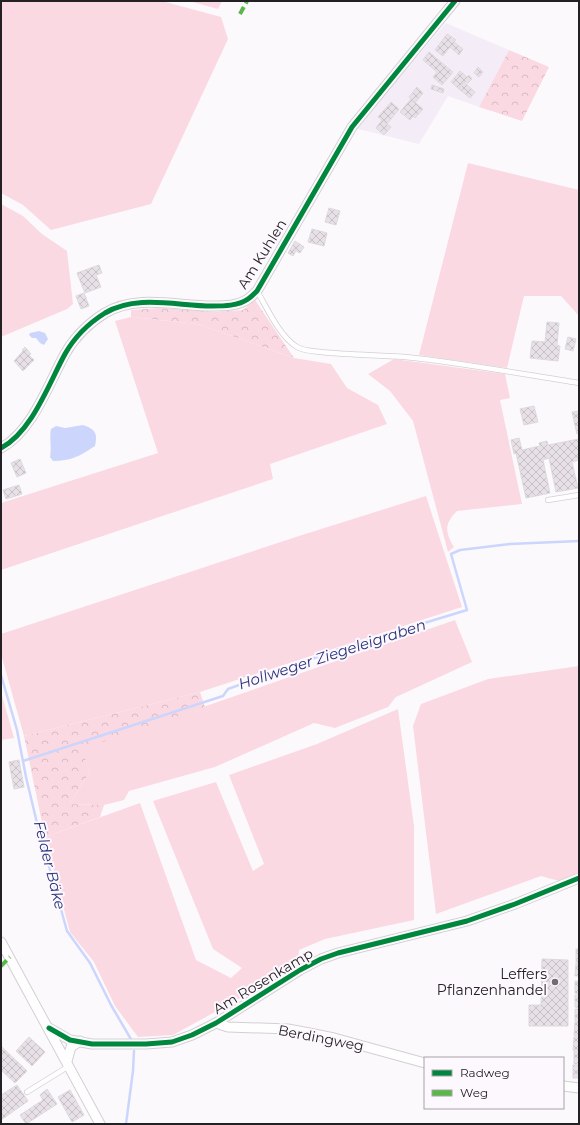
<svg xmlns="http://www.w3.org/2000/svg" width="580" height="1125" font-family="Montserrat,sans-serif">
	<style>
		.built { fill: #f4ecf7 }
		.green { fill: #fbd9e2 }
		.forest { fill: url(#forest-crowns) }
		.water { fill: #ccd6fc }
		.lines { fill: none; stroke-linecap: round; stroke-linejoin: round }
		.stream { stroke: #ccd6fc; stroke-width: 2.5 }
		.building { fill: url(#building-cross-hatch); stroke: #dddadd }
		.service-casing { stroke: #d3d0d4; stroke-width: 6 }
		.minor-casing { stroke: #d3d0d4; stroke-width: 11 }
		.service { stroke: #fffeff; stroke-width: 4.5 }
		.minor { stroke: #fffeff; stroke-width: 9 }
		.quiet { stroke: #58b947; stroke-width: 4; stroke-dasharray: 8 4; stroke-linecap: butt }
		.cycleway-casing { stroke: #fdf8fe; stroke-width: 8 }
		.cycleway { stroke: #00873e; stroke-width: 5 }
		.poi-dot { fill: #6f6d70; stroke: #fdf8fe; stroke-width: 1.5 }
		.labels { text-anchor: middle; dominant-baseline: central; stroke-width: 4; stroke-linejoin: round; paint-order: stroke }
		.street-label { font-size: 14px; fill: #232124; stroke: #fdf8fe }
		.poi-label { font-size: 14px; fill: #232124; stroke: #fdf8fe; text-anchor: end }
		.water-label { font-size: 15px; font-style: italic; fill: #28337b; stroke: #fdf8fe }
	</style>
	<defs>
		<pattern id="forest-crowns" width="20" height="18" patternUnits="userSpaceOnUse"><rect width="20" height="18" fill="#fbd9e2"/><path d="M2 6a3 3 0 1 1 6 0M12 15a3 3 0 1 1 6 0" fill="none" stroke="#d7bac2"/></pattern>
		<pattern id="building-cross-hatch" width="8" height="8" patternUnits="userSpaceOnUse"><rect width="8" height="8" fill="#e8e0e7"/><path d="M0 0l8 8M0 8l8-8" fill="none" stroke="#c7c0c6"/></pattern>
	</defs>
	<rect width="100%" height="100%" fill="#fcf9fd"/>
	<!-- built -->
	<polygon class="built" points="446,23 509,50 479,107 448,96 419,144 358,129 398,79"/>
	<!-- green -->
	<g class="green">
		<polygon points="1,1 162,1 221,17 228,39 151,204 51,230 23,205 1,193"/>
		<polygon points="189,1 222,1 218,9"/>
		<polygon points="468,163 579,190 579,316 561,296 524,296 507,368 419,355"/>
		<polygon points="1,204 23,216 42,234 67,251 73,304 67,309 1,337"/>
		<polygon points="131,317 198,324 294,358 331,364 347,388 378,405 387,424 270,464 273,479 1,570 1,503 158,453 115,321"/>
		<path d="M394,359l111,15 5,24 -10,2 22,104 -65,7c-13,13 -12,21 -3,36l-6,5 -35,-131 -23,-30 -22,-17z"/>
		<polygon points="426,496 462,607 200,692 24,736 1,654 1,634 299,536"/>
		<polygon points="455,620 472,662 396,697 388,707 335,728 314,723 215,767 129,791 124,800 104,805 69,804 90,772 81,749"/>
		<polygon points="579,666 579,872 559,881 541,876 436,914 413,726 421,704 488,679"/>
		<polygon points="1,692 14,738 1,740"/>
		<polygon points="398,709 414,826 414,920 325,939 299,950 298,962 237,1000 173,1035 138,1037 115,1006 94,962 70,932 45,837 140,803 196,960 231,978 242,968 213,949 153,801 216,782 253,871 264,864 229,775 317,744"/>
	</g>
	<!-- forest -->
	<g class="forest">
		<polygon points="509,50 549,67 522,121 479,107"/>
		<polygon points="255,300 294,358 198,324 131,317 131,310 160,308 216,312 243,310"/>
		<polygon points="200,692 205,707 82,749 90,772 69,804 104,805 100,817 45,837 24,736"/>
	</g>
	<!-- water -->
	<g class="water">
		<polygon points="39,331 45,333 48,339 44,345 40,343 36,338 32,338 29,335 30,333"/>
		<path d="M83,425c12,4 15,8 12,21 -15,10 -24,15 -42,15l-3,-4c2,-10 -1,-19 1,-28l5,-3 9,2z"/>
	</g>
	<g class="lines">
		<!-- stream -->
		<g class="stream">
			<polyline points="1,675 17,730 26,777 37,823 67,931 90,963 111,1005 132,1041"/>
			<polyline points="23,761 223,696 228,689 342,648 467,610 451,554 460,550 510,544 579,541"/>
			<polyline points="126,1124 133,1071 134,1051"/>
		</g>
	</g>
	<!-- building -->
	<g class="building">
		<polygon points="447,34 456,40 454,42 463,49 459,55 450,47 443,56 435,50"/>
		<polygon points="429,52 453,72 442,85 433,77 437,72 423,60"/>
		<polygon points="478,67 483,72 479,77 474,73"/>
		<polygon points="460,71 467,77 469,75 472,79 468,83 465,81 459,89 451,82"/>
		<polygon points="464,82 475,92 470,98 459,89"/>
		<polygon points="432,85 444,89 443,93 431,89"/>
		<polygon points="417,87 423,93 415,103 409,97"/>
		<polygon points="411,99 423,109 415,118 413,116 410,120 400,112"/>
		<polygon points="391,102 399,109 387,124 378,117"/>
		<polygon points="382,120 391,127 384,135 376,128"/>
		<polygon points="329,208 340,211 336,225 325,222"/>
		<polygon points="312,229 327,233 324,246 308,242"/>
		<polygon points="295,241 304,247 300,253 296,251 293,256 288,253"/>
		<polygon points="99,265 102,273 96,275 101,287 85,293 77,273"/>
		<polygon points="84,293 89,306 81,309 76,296"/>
		<polygon points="547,322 559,323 557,345 560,346 558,361 530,358 532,341 545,342"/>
		<polygon points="568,337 576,339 573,351 565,349"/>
		<polygon points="25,347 31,354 29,355 34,360 23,371 14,361 23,351 22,350"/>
		<polygon points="534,406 538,422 524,425 520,409"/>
		<polygon points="579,411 579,433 577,434 572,412"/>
		<polygon points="519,438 522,450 540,446 539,443 547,441 548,445 579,439 579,460 572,462 578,488 556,492 549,458 543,460 550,493 526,498 516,453 514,454 511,440"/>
		<polygon points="20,459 26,473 17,477 11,463"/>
		<polygon points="19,485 22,494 6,499 3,490"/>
		<polygon points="19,760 24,787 14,789 9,762"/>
		<rect x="576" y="949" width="3" height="13"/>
		<polygon points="542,959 568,960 568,1026 529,1026 529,1005 541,1005"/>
		<polygon points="576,963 579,963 579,976 575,976"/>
		<polygon points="575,981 579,981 579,994 575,993"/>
		<polygon points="575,995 579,995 579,1008 575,1007"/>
		<polygon points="575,1009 579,1009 579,1022 575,1021"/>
		<polygon points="575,1022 579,1022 579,1036 574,1036"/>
		<polygon points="29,1037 45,1052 32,1066 16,1051"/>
		<polygon points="574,1037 579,1037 579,1050 573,1050"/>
		<polygon points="1,1046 27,1071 15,1083 1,1070"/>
		<rect x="574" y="1051" width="5" height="13"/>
		<rect x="573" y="1065" width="6" height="13"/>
		<polygon points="17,1085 28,1101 1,1120 1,1095"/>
		<polygon points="47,1089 57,1104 26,1124 20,1115 43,1100 40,1095"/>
		<polygon points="70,1090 84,1115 72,1122 58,1097"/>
	</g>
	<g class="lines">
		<!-- service casing -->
		<g class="service-casing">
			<g id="service">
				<path d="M257,291c10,17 23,46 40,56 7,4 16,4 24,5 28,3 56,3 84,5 58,6 117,17 174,26"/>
				<polyline points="548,500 579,495"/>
				<polyline points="27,1092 69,1066"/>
			</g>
		</g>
		<!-- minor casing -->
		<g class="minor-casing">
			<g id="minor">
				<path d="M1,448c31,-16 48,-65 64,-94 9,-16 24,-31 40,-41 32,-19 72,-7 107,-7 12,0 26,0 36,-7 3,-2 6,-5 9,-8l95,-164 103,-126"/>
				<polyline points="1,942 100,1124"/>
				<polyline points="216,1023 228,1027 288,1029 304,1032 334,1038 425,1063"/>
				<polyline points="49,1028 70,1040 92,1044 146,1044 172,1042 192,1035 216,1023 300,970 321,959 338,953 467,921 515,904 579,878"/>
				<polyline points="67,1061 71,1047 80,1041"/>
				<polyline points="563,1086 579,1088"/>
			</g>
		</g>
		<!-- service -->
		<use href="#service" class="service"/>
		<!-- minor -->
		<use href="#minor" class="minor"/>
		<!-- quiet -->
		<g class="quiet">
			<polyline points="240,14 247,1"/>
			<polyline points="1,966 10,957"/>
		</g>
		<!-- cycleway casing -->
		<g class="cycleway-casing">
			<g id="cycleway">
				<path d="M1,448c31,-16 48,-65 64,-94 9,-16 24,-31 40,-41 32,-19 72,-7 107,-7 12,0 26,0 36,-7 3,-2 6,-5 9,-8l95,-164 103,-126"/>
				<polyline points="49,1028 70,1040 92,1044 146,1044 172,1042 192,1035 216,1023 300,970 321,959 338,953 467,921 515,904 579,878"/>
			</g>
		</g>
		<!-- cycleway -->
		<use href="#cycleway" class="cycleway"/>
	</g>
	<!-- markers -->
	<circle class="poi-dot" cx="555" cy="982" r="4"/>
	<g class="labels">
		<!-- street labels -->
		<g class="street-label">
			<text transform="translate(262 254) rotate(-58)">Am Kuhlen</text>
			<text transform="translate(263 981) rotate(-31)">Am Rosenkamp</text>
			<text transform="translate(321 1038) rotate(11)">Berdingweg</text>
		</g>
		<!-- poi labels -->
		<g class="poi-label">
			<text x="547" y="974">Leffers<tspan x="547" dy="16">Pflanzenhandel</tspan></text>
		</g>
		<!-- water labels -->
		<g class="water-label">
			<text transform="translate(332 654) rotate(-18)">Hollweger Ziegeleigraben</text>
			<text transform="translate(50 865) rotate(76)">Felder Bäke</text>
		</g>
	</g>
	<!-- border -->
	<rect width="580" height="1125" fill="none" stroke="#232124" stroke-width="4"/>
	<!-- legend -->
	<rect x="424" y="1057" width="140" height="52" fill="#fdf8fe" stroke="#a6a2a7"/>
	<rect x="432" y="1070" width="20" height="6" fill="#00873e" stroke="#a6a2a7"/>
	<text x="460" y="1077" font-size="12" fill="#232124">Radweg</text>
	<rect x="432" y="1090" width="20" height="6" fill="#58b947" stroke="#a6a2a7"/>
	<text x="460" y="1097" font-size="12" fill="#232124">Weg</text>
</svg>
